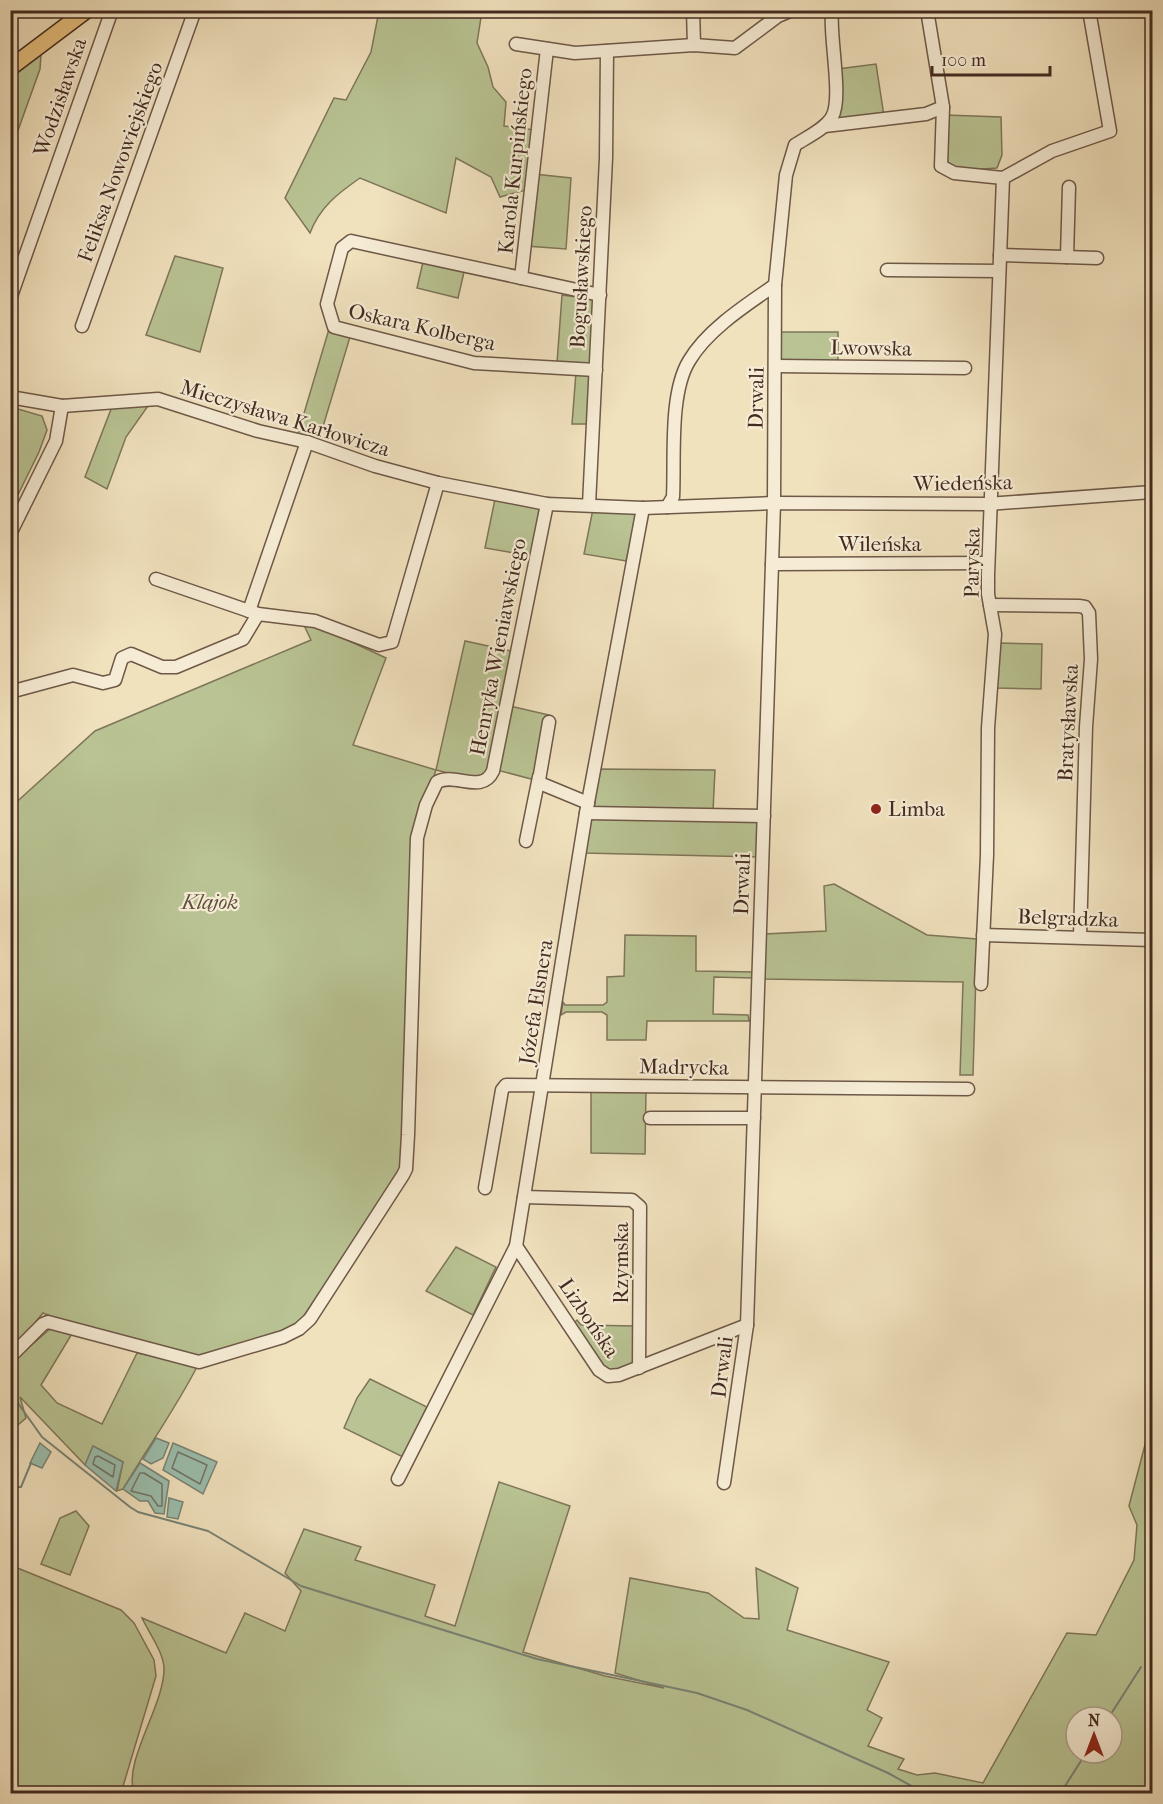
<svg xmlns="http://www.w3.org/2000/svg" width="1163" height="1804" font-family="'IM FELL French Canon',serif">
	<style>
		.green { fill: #b9c393; stroke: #7e765a; stroke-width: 1.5; fill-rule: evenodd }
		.water { fill: #9bbead; stroke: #788375; stroke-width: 1.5 }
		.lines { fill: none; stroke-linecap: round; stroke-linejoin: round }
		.shore { stroke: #6f7466; stroke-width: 1.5 }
		.stream { stroke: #788375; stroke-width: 2 }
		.minor-casing { stroke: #6e5848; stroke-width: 15 }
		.major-casing { stroke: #432a20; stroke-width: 18 }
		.minor { stroke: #f6ecd5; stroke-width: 12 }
		.major { stroke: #e8c17f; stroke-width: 15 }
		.poi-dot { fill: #8f2418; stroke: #f6ecd5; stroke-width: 2 }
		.labels { text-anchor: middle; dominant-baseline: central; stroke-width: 4.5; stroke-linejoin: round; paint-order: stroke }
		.street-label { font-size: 21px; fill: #432a20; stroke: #f6ecd5 }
		.poi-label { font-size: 21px; fill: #432a20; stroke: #f6ecd5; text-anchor: start }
		.park-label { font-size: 21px; font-style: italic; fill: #60503d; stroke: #f6ecd5 }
	</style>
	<rect width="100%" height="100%" fill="#f1e2be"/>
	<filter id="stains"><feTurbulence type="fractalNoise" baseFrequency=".00333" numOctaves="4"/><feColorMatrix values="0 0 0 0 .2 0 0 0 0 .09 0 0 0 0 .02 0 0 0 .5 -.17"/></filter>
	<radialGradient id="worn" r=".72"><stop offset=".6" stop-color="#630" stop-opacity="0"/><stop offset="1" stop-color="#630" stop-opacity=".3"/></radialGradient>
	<!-- green -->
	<g class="green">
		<path d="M379,11h103l-5,32 11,24 5,20 13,15 -2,24 30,4 -8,60 -26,7 -9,-20 -35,-19 -10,55 -86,-35c-23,16 -40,29 -50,55l-25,-35 49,-100 12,2 25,-48z"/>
		<polygon points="41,54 40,69 11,150 11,78"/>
		<polygon points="876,64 884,116 836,120 842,104 838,69"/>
		<polygon points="945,115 1001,117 1002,155 997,168 970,170 947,166"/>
		<polygon points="534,174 571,178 566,249 526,246"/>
		<polygon points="175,256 223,268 200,352 146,335"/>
		<polygon points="423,262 464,272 458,298 417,288"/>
		<polygon points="562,295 597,300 593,366 557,363"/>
		<polygon points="329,329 350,337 318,443 297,437"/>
		<polygon points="779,332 838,332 838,362 779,360"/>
		<polygon points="576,372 592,373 590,424 572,424"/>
		<polygon points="113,404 148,406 126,437 107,489 85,477"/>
		<polygon points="11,407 42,416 47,430 39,452 11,509"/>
		<polygon points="1147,498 1152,498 1152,538 1146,538"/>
		<polygon points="495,499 544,507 532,556 485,548"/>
		<polygon points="593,509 638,510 626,561 584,554"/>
		<polygon points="304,625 317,626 386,658 353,745 436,770 465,641 516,652 490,770 480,781 436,770 413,838 401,1171 295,1329 197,1359 77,1327 43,1313 11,1352 11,807 95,731 311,640"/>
		<polygon points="997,643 1042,644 1041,689 997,688"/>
		<polygon points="510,706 549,715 535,780 497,770"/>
		<polygon points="598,769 715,770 713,811 591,809"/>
		<polygon points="591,816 760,819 759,857 583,853"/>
		<polygon points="834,884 927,935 977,939 973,1075 960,1075 963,982 763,979 764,934 826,931 824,886"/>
		<polygon points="625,935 696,936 696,971 755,972 754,978 714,977 713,1014 748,1015 749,1020 755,1021 647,1021 646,1040 607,1040 607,1015 602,1012 566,1012 561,1015 563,1002 565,1005 603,1005 607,1002 607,977 624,976"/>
		<polygon points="591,1090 646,1090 645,1154 591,1153"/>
		<polygon points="456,1247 496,1267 473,1315 426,1291"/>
		<polygon points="577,1320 581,1325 635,1326 634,1367 606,1371 574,1323"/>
		<path d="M51,1328l22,4 -32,53 16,18 45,21 35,-71 61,12c-22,43 -50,82 -75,124l-6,2 6,-29 -30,-16 -8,19 -65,-68 6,21 -15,13 -1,-67z"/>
		<polygon points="370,1379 427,1407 403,1457 344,1428 357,1398"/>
		<path d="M1152,1418v375h-1018c-11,-32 30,-87 30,-124 0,-16 -15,-36 -22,-51l84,35 19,-40 40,18 16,-40 -16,-18 19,-44 57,18 -6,13 80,25 -10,31 30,10 44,-144 71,24 -47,146 82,24 59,12 -49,-15 15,-95 78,15 36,25 15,1 -3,-51 42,20 -11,42 102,32 -22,48 15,8 -14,28 36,13 -6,10 19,6 18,-2 48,10 84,-150 29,2 38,-75 3,-35 -8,-19zM1076,1717h36v36h-36z"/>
		<polygon points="76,1511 89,1526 70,1575 41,1564 60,1518"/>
		<polygon points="10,1565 121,1610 134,1623 154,1660 156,1676 121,1793 11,1793"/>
	</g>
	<!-- water -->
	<g class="water">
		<polygon points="156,1438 169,1443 163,1458 151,1464 143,1459"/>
		<polygon points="40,1443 51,1452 42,1468 30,1463"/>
		<polygon points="173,1443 217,1462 203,1494 163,1470"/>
		<polygon points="93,1446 123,1462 116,1491 85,1465"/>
		<polygon points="140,1463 169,1481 164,1514 155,1513 148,1501 140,1501 123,1489"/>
		<polygon points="169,1498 183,1502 178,1519 167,1517"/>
	</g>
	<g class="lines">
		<!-- shore -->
		<g class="shore">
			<polygon points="178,1452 207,1465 200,1484 172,1468"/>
			<polygon points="98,1456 115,1465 113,1477 93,1464 95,1457"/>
			<polygon points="140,1473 144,1473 162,1484 162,1506 158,1506 151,1496 131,1491"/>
		</g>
		<!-- stream -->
		<g class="stream">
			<polyline points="10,1392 42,1437 130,1507 138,1512 208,1531 301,1586 537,1659 697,1693 747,1710 888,1773 926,1794"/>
			<polyline points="10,1487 21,1487 31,1463"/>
			<polyline points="1147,1657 1152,1648"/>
			<polyline points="1109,1717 1141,1667"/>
			<polyline points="1060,1794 1086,1753"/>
		</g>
		<!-- minor casing -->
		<g class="minor-casing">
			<g id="minor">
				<polyline points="693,10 694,45"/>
				<polyline points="516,44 575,53 694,45 735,48 778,16 792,10"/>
				<polyline points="943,107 941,166 954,173 1003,178"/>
				<polyline points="825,126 926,114 943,107 927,10"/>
				<polyline points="1003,178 1052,151 1110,131 1089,10"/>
				<polyline points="1000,255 1097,258"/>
				<polyline points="1067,257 1069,187"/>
				<polyline points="887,270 999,271"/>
				<polyline points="521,278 547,49"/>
				<polyline points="10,299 112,10"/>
				<polyline points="82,326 195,10"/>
				<polyline points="776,366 965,368"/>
				<polyline points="596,370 474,363 334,327 327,304 342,248 351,241 600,295"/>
				<polyline points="10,397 62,406 158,399 258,431 307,442 375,466 438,483 547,504 643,508 774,503 987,504 1152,492"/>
				<polyline points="589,505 606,158 607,51"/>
				<path d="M667,507l6,-10c2,-39 -4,-103 16,-136 18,-31 57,-56 86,-76l11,-110 9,-30c12,-8 30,-16 37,-28 11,-19 -3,-81 0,-107"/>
				<polyline points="10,534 56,441 62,406"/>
				<polyline points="772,564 988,563"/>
				<polyline points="156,579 258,614 315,621 379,645 392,642 438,483"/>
				<polyline points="990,605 1079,606 1085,607 1089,613 1091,659 1086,727 1080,937"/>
				<polyline points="249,611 307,442"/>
				<polyline points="10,692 73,675 103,683 115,680 122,658 131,654 162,667 176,667 243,639 258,614"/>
				<polyline points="549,722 539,780 542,784 588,803"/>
				<polyline points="586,813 764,816"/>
				<polyline points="526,841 539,777"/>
				<polyline points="983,935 1152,940"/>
				<polyline points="981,984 987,855 988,728 995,634 988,594 988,575 1003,178"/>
				<polyline points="650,1118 754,1118"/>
				<polyline points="485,1188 502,1090 506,1085 968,1089"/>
				<polyline points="524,1197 632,1200 640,1207 639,1368"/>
				<polyline points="516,1246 599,1370 608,1376 619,1375 747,1325"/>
				<path d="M10,1357l33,-33 5,-2 151,40 84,-25 16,-8 11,-10 93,-144 3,-6 2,-34 9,-297 9,-33 11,-23c18,-10 45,13 56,-11l54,-267"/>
				<polyline points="398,1479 516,1246 586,813 643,508"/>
				<polyline points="724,1483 747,1325 774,503 775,285"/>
			</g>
		</g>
		<!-- major casing -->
		<g class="major-casing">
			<polyline id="major" points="10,68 87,10"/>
		</g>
		<!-- minor -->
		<use href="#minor" class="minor"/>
		<!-- major -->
		<use href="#major" class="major"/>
	</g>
	<!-- markers -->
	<circle class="poi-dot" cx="876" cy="809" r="6"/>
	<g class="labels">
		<!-- street labels -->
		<g class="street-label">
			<text transform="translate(60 97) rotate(-71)">Wodzisławska</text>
			<text transform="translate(515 161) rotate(-84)">Karola Kurpińskiego</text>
			<text transform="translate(120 162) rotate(-70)">Feliksa Nowowiejskiego</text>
			<text transform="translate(581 277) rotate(-87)">Bogusławskiego</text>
			<text transform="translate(422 327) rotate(13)">Oskara Kolberga</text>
			<text transform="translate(871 348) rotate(1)">Lwowska</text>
			<text transform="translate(756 398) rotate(-89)">Drwali</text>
			<text transform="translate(285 418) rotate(17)">Mieczysława Karłowicza</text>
			<text transform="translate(963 483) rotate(-1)">Wiedeńska</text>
			<text x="880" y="544">Wileńska</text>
			<text transform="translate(972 563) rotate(-89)">Paryska</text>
			<text transform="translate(498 647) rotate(-79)">Henryka Wieniawskiego</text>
			<text transform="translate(1068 723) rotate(-87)">Bratysławska</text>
			<text transform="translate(742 884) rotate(-88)">Drwali</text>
			<text transform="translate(1068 918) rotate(2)">Belgradzka</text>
			<text transform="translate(536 1002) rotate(-81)">Józefa Elsnera</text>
			<text transform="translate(684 1067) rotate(1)">Madrycka</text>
			<text transform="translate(621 1263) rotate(-90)">Rzymska</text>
			<text transform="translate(589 1318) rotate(56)">Lizbońska</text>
			<text transform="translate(722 1367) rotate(-83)">Drwali</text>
		</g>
		<!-- poi labels -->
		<g class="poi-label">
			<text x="888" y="809">Limba</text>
		</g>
		<!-- park labels -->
		<g class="park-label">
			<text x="210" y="902">Klajok</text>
		</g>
	</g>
	<!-- margin -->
	<rect width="1163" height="1804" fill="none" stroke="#f1e2be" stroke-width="36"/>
	<rect x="12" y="12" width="1139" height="1780" fill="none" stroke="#432a20" stroke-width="3"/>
	<rect x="18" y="18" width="1127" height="1768" fill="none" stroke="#432a20" stroke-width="1.5"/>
	<!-- north arrow -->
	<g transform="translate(1094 1735)"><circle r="28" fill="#f6ecd5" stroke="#ae9e8d" stroke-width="1.5"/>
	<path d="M0-4.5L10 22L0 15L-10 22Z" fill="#8f2418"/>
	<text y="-9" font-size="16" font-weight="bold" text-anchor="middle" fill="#432a20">N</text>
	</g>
	<!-- scale -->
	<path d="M932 66v9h118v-9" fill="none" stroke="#432a20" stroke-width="3"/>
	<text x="941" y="66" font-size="18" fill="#432a20" stroke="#f6ecd5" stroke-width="4.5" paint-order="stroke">100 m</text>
	<rect width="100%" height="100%" filter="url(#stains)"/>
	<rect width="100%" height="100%" fill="url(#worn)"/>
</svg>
